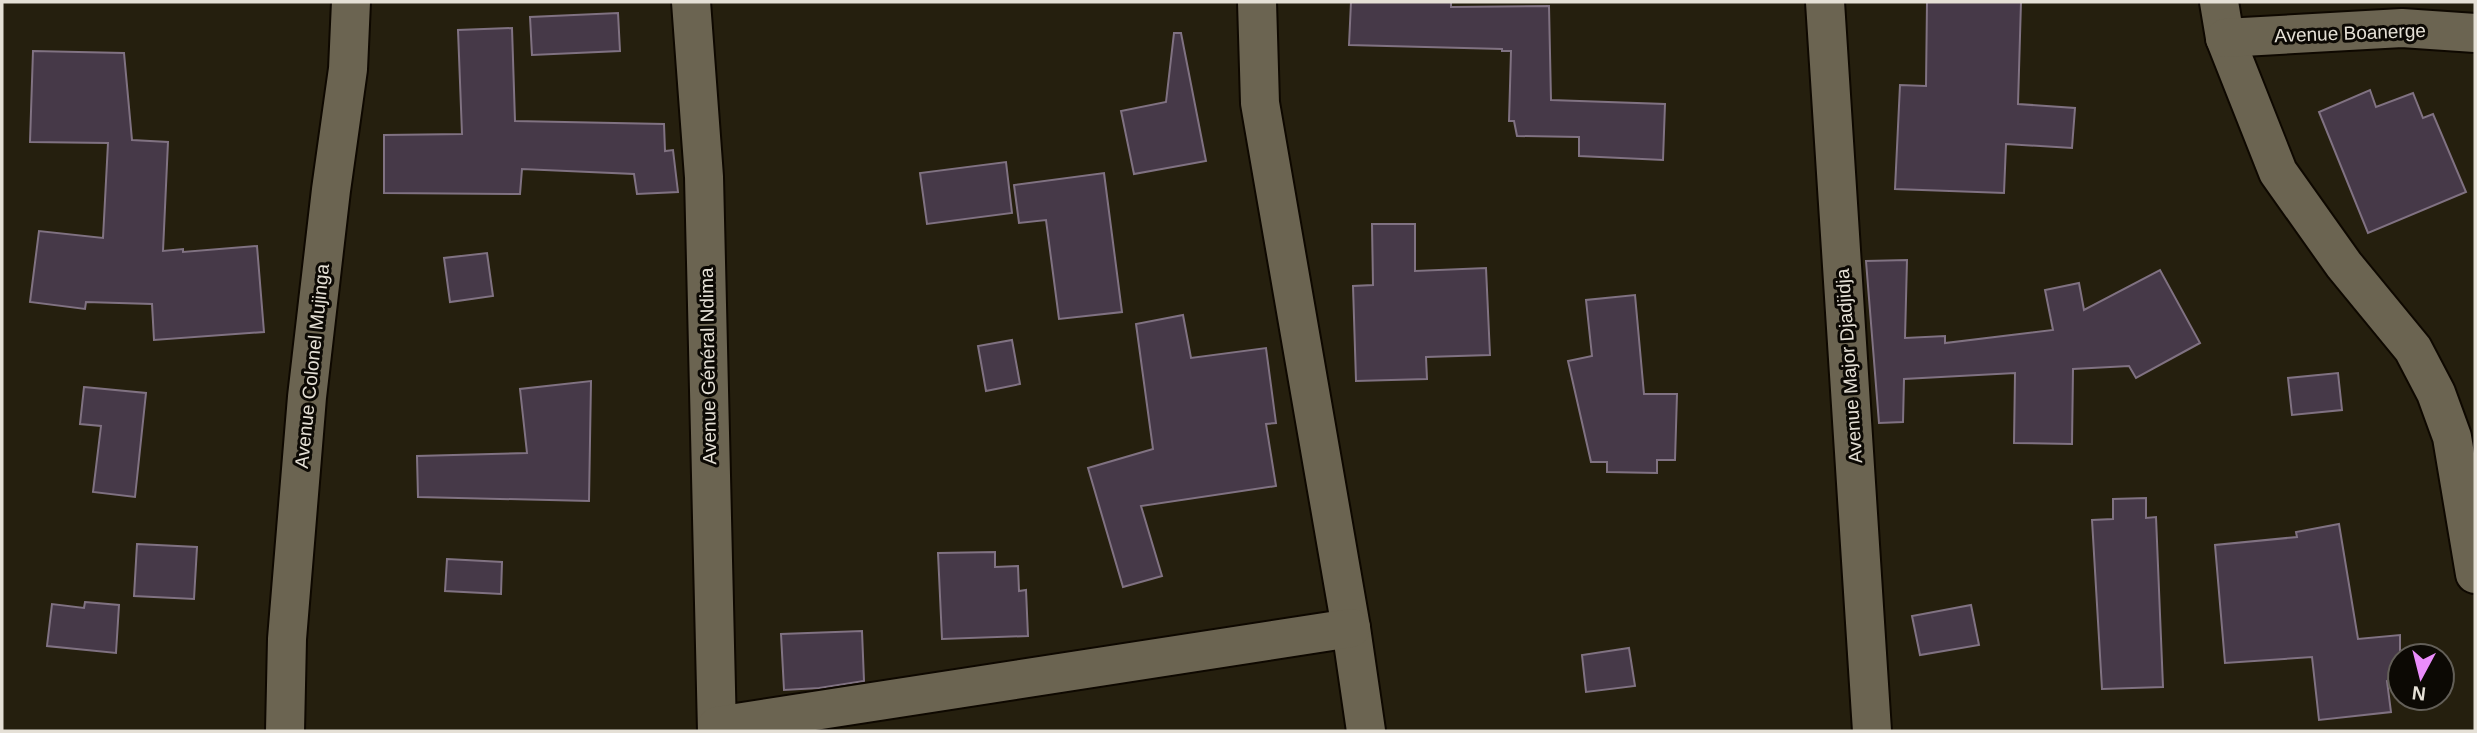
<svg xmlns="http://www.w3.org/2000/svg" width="2477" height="733" font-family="Arial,sans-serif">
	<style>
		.building { fill: #463948; stroke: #807282; stroke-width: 2 }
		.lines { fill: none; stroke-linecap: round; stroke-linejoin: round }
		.street-casing { stroke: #0e0800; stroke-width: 42 }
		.street { stroke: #6b6451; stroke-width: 38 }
		.labels { text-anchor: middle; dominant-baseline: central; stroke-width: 6; stroke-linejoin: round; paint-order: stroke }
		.street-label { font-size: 19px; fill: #e5e0d6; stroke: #0c0904 }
	</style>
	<rect width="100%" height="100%" fill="#251f0e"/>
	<!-- building -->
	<g class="building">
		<polygon points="1351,2 1451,2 1451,7 1549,6 1551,100 1665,104 1663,160 1579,156 1579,137 1517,136 1514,121 1509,121 1511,51 1502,51 1502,49 1349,45"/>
		<polygon points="1927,2 2021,2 2018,104 2075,108 2072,148 2006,144 2004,193 1895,189 1900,85 1926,86"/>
		<polygon points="618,13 620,51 532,55 530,17"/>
		<polygon points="512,28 515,121 664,124 665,151 673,150 678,192 637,194 634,174 522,169 520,194 384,193 384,135 462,134 458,30"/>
		<polygon points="1174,33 1181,33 1206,161 1134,174 1121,111 1166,102"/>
		<polygon points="33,51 124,53 132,140 168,142 163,251 183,249 183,252 257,246 264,332 154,340 152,304 86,302 85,309 30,302 39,231 103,238 108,143 30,142"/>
		<polygon points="2370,90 2376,107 2413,93 2423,118 2433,114 2466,192 2368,233 2319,112"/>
		<polygon points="1006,162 1012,213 927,224 920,173"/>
		<polygon points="1104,173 1122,312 1059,319 1046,220 1019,223 1014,185"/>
		<polygon points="1372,224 1415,224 1415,271 1486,268 1490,355 1426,357 1427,379 1356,381 1353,286 1373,285"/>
		<polygon points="487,253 493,296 450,302 444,258"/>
		<polygon points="1907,260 1905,338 1945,336 1945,343 2053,330 2045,290 2079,283 2084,310 2160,270 2200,343 2136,378 2129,366 2073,369 2072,444 2014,443 2015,373 1904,379 1903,422 1879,423 1866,261"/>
		<polygon points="1635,295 1644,394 1677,394 1675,460 1657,460 1657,473 1607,472 1607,462 1591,462 1568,361 1592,356 1586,300"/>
		<polygon points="1183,315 1191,358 1266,348 1276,423 1266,424 1276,486 1141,506 1162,576 1123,587 1088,468 1153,449 1136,324"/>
		<polygon points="1012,340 1020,384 986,391 978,346"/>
		<polygon points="2338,373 2342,410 2292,415 2288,378"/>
		<polygon points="591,381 589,501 418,497 417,456 527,453 520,389"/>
		<polygon points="84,387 146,393 135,497 93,492 101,426 80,424"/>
		<polygon points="2146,498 2146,518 2156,517 2163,687 2102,689 2092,520 2113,519 2113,499"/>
		<polygon points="2339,524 2358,639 2400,635 2400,679 2387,681 2391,712 2319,720 2312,657 2225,663 2215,545 2297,537 2296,532"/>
		<polygon points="137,544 197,547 194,599 134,596"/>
		<polygon points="995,552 995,567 1018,566 1019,591 1026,590 1028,636 942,639 938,553"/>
		<polygon points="447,559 502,562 501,594 445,591"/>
		<polygon points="85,602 119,605 116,653 47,646 52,604 84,608"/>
		<polygon points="1971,605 1979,645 1920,655 1912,616"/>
		<polygon points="862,631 864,681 819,688 784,690 781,634"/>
		<polygon points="1629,648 1635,686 1586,692 1582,655"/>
	</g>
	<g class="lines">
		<!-- street casing -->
		<g class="street-casing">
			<g id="street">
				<polyline points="691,2 704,177 717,731"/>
				<polyline points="1257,2 1260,103 1351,628 1366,731"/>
				<polyline points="1825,2 1872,731"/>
				<polyline points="2219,2 2225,38 2278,172 2344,265 2413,349 2436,393 2452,437 2475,574"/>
				<polyline points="2225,38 2402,28 2475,33"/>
				<polyline points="717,726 1351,628"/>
				<polyline points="285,731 287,639 307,397 331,190 348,69 351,2"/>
			</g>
		</g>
		<!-- street -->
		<use href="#street" class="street"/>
	</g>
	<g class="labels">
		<!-- street labels -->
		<g class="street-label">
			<text transform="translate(2350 33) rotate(-2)">Avenue Boanerge</text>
			<text transform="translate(312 366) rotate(-84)">Avenue Colonel Mujinga</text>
			<text transform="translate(708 366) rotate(-91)">Avenue Général Ndima</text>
			<text transform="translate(1849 366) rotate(-94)">Avenue Major Djadjidja</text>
		</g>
	</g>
	<!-- border -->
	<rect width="2477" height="733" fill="none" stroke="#e5e0d6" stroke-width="7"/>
	<!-- north arrow -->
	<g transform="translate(2421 677) rotate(187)"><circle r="33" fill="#0c0904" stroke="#635f58" stroke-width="2"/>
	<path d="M0-5L12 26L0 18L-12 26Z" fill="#eb8dfc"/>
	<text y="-10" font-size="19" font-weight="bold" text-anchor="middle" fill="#e5e0d6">N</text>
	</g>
</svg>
